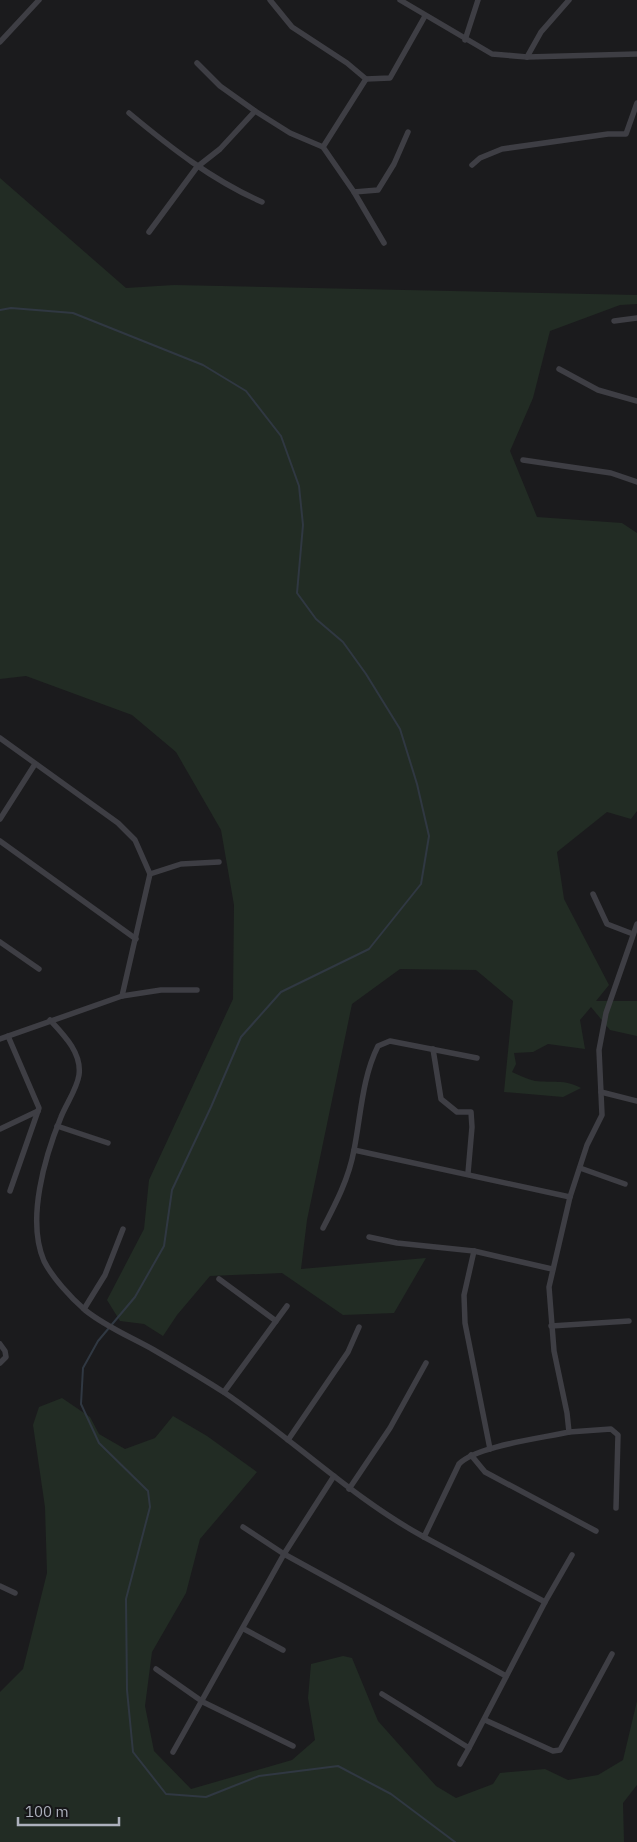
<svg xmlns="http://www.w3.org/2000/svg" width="637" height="1842" font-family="'IBM Plex Sans',sans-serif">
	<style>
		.green { fill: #222c24 }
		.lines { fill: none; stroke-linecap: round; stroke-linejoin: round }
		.stream { stroke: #303842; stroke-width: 2 }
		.street { stroke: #3e3e44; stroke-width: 5.5 }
	</style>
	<rect width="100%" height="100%" fill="#1b1b1d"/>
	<!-- green -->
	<g class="green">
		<path d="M0,178l126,110 48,-3 463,10v9l-17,1 -70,26 -17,67 -23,53 27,66 85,6 15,10v278l-6,8 -24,-7 -50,40 7,47 45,86 -13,16h41v35l-27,-6 -19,-23 -11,13 5,29 -37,-5 -15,8 -19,1 2,11 -4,8c7,3 15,7 23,9 17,2 30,-2 46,7l-18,9 -59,-5 9,-91 -37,-31 -76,-1 -48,35 -45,216 -6,49 125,-11 -32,55 -51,2 -61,-42 -72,3 -33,39 -14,21 -19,-12 -24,-3 -13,-21 37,-71 5,-49 84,-181 1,-94 -13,-75 -45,-78 -44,-37 -106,-39 -26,3z"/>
		<polygon points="62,1398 90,1417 99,1434 125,1449 155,1438 173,1416 207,1436 257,1472 200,1539 186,1593 152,1652 145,1706 154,1751 191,1789 292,1760 315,1740 308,1698 311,1664 343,1656 352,1658 378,1721 436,1786 456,1798 493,1784 500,1773 545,1769 568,1780 598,1775 623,1760 637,1701 637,1785 623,1803 624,1842 0,1842 0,1692 23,1669 47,1573 45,1507 33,1425 39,1407"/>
	</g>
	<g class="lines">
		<!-- stream -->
		<polyline class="stream" points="0,310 11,308 73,313 203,365 246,391 281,436 299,486 303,525 297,593 316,619 343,642 366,674 400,729 417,784 429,836 421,884 369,949 281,992 241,1037 211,1107 172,1190 164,1246 135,1297 98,1341 83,1368 81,1404 99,1443 148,1491 150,1507 126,1599 127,1690 133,1752 166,1794 206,1797 259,1776 338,1766 391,1794 455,1842"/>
		<!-- street -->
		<g class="street">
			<polyline points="270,0 292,27 347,63 366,79 390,78 425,16"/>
			<polyline points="400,0 492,54 527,57 637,54"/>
			<polyline points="465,40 478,0"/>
			<polyline points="0,42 39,0"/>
			<polyline points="527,57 541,32 569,0"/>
			<polyline points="197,63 220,86 255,111 290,133 323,147 354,192 384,243"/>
			<path d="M129,113c42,35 83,67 133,89"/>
			<polyline points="323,147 366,79"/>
			<polyline points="472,165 480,158 502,149 608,134 626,134 637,103"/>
			<polyline points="354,192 378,190 394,164 408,132"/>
			<polyline points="149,232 197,167 220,149 255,111"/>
			<polyline points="614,321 637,318"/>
			<polyline points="559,369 598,390 637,401"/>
			<polyline points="523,460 611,473 637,482"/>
			<polyline points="0,738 118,823 135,840 150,874 122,996"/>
			<polyline points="0,819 35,764"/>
			<polyline points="0,841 136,939"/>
			<polyline points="150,874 181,864 219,862"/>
			<polyline points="593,894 607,924 633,934"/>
			<polyline points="0,942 39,969"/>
			<path d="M50,1020c14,15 32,33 29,55 -2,14 -13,29 -18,42 -16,39 -35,103 -17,144 8,16 27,37 41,49 21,17 46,27 69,40 24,14 48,28 71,43 68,46 127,105 199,144l35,-73c17,-18 84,-26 110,-32l-2,-19 -13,-62 -5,-64 21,-90 17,-52 15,-30 -3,-65 7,-37 31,-89"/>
			<polyline points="8,1036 39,1108 10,1191"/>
			<polyline points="0,1039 122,996 161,990 197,990"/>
			<polyline points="433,1049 441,1099 457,1112 471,1112 472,1127 468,1173"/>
			<polyline points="601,1092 637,1101"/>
			<polyline points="57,1126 108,1143"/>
			<polyline points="0,1129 38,1111"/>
			<polyline points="354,1150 570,1197"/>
			<polyline points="580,1168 625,1184"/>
			<path d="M323,1228c13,-25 26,-50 31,-78 7,-35 8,-72 24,-104l12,-5 87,17"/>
			<polyline points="369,1237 397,1243 474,1251 552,1269"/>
			<polyline points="474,1251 464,1295 465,1323 490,1449"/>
			<polyline points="219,1279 276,1321"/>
			<polyline points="84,1309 105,1275 123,1229"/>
			<polyline points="551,1326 629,1321"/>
			<polyline points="0,1344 5,1351 6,1357 0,1363"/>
			<polyline points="224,1392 287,1306"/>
			<polyline points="569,1432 611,1429 618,1435 616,1508"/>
			<polyline points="288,1440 348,1352 359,1327"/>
			<polyline points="471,1455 485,1472 596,1531"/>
			<polyline points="349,1489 390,1428 426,1363"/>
			<polyline points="243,1527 284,1554 506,1676"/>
			<polyline points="424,1537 545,1602"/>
			<polyline points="0,1586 15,1593"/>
			<polyline points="244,1629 283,1650"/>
			<polyline points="156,1669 203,1702 293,1746"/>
			<polyline points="382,1694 469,1748 545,1602 572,1555"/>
			<polyline points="485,1720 553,1751 560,1750 612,1654"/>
			<polyline points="173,1752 284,1554 334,1476"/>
			<polyline points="460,1764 469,1748"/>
		</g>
	</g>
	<!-- scale -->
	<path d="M18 1817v8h101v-8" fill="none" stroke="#adb1bd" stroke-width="2.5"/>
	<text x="25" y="1817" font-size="15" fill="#adb1bd" stroke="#161618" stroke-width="4" paint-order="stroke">100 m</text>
</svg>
